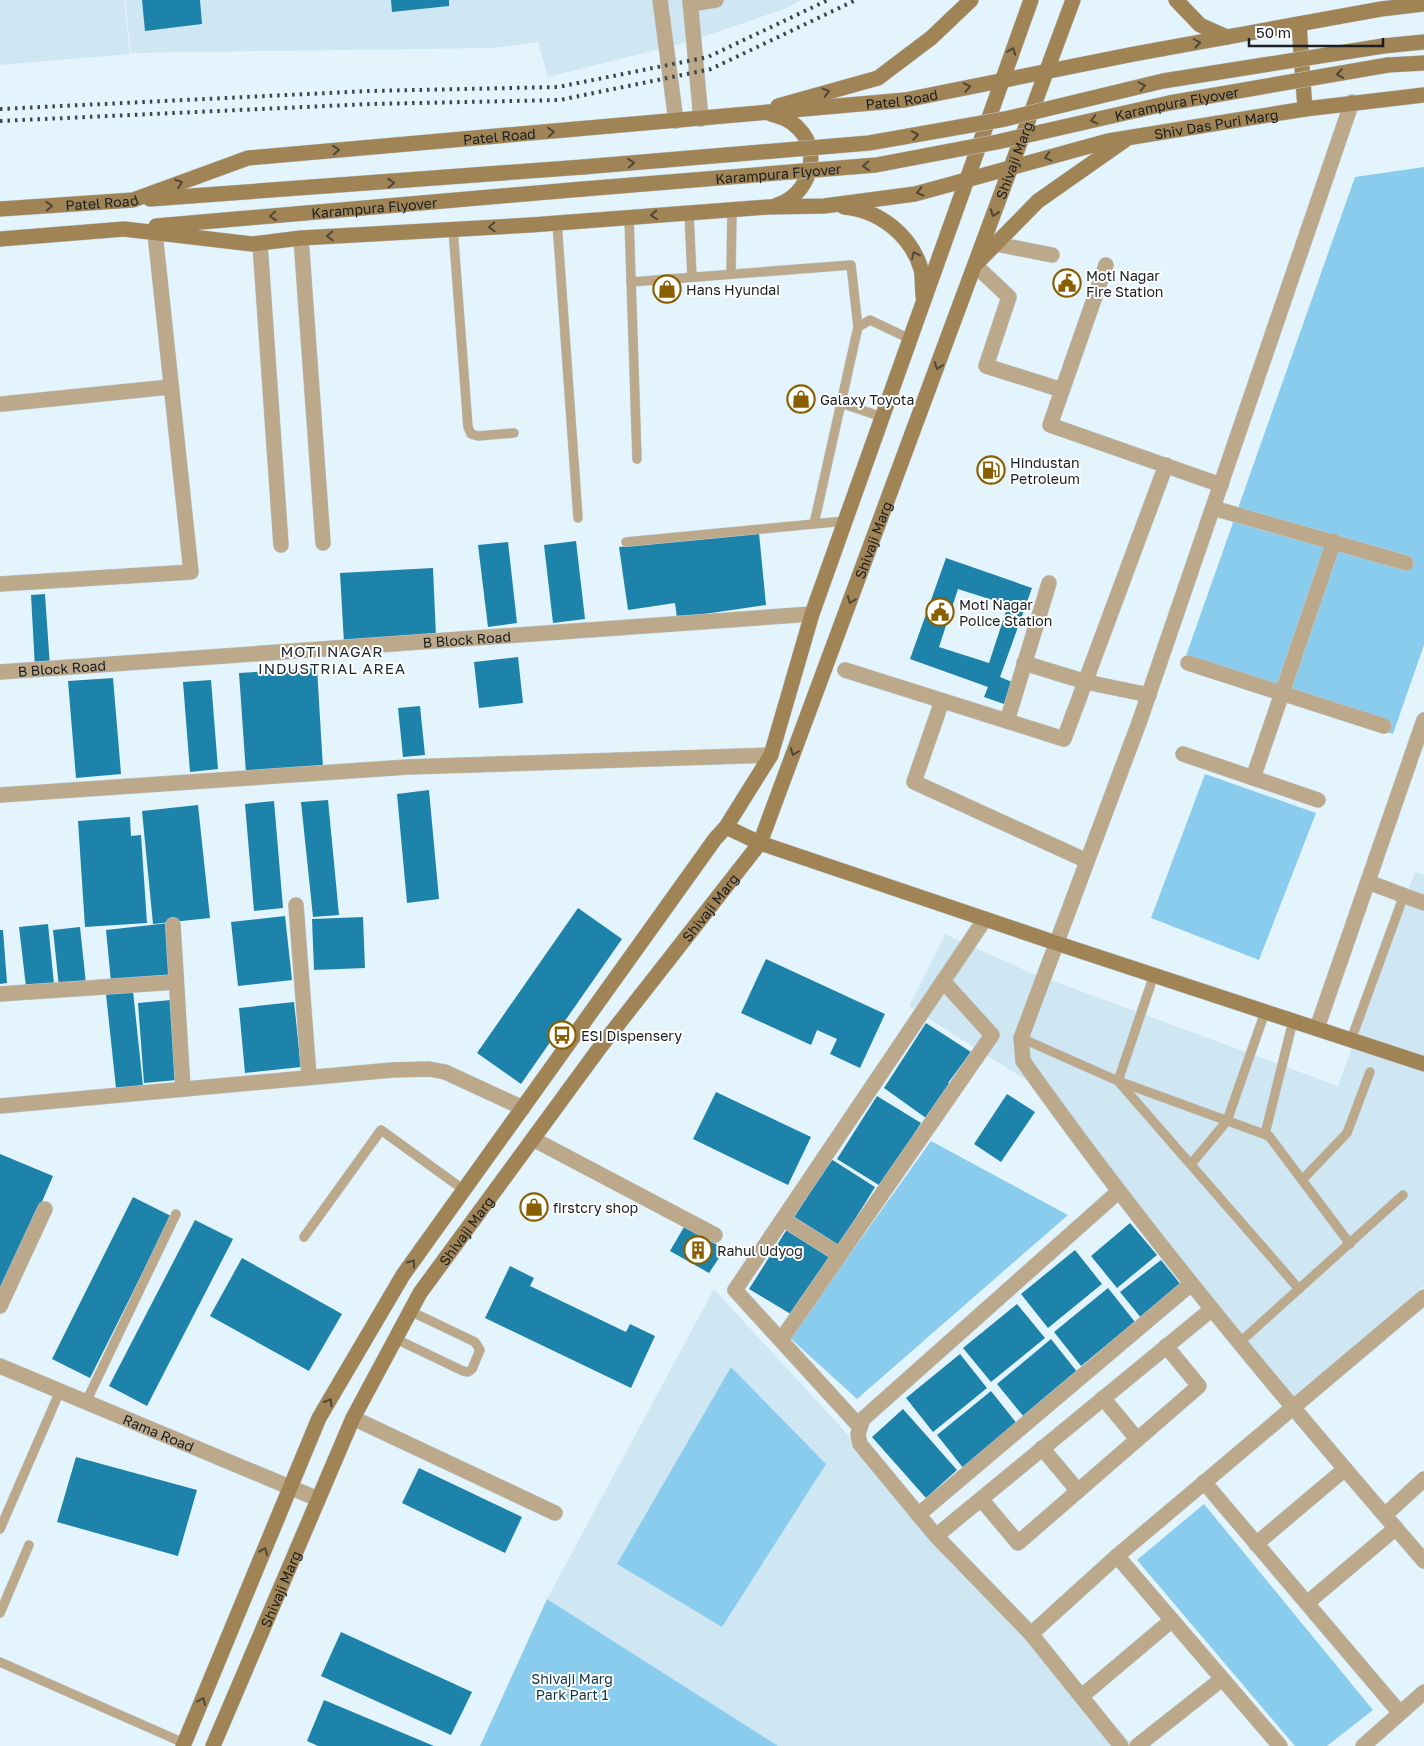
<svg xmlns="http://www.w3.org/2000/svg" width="1424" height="1746" font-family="'Golos Text',sans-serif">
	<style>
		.built { fill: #cfe7f3 }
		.green { fill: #8acced }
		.building { fill: #1e83ab; fill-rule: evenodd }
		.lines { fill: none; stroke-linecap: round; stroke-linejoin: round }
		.lane-casing { stroke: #bfcdd5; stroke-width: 10 }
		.street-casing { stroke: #bfcdd5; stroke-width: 16 }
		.secondary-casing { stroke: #bfcdd5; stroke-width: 16 }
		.lane { stroke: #bca88a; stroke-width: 9 }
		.street { stroke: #bca88a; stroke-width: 15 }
		.secondary { stroke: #a18456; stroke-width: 15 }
		.rail { stroke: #3f474b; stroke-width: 4; stroke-dasharray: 2.5 5; stroke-linecap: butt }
		.secondary-bridge-casing { stroke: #bfcdd5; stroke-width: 16; stroke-linecap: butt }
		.secondary-bridge { stroke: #a18456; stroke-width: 15 }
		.oneway { stroke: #4f4736 }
		.labels { text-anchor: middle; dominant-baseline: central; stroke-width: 4; stroke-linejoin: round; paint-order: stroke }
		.street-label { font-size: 14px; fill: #181e21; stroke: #fff }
		.poi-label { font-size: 14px; fill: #181e21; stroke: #fff; text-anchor: start }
		.park-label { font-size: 14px; fill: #0d3648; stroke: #fff }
		.neighbourhood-label { font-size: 15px; letter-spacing: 1px; fill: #202c33; stroke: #fff }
	</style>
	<rect width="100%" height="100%" fill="#e4f4fd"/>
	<!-- built -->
	<g class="built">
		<polygon points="0,0 124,0 130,54 0,65"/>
		<polygon points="125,0 801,0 787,8 688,42 548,77 538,42 493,48 131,53"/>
		<polygon points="1415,872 1424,875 1424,1286 1291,1405 1037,1087 909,1006 945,934 1029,972 1338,1086"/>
		<polygon points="714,1289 1134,1746 778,1746 547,1599"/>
	</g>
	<!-- green -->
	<g class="green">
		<polygon points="1424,167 1424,645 1393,734 1182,667 1355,177"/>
		<polygon points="1205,774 1316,813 1259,960 1151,918"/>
		<polygon points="931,1141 1068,1215 857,1399 790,1338"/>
		<polygon points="731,1367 826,1464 722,1627 617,1564"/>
		<polygon points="1204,1504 1373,1710 1327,1746 1295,1746 1137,1560"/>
		<polygon points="547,1599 778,1746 480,1746"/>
	</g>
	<!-- building -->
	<g class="building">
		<polygon points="142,0 200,0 202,24 145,31"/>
		<polygon points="391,0 449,0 449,6 392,12"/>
		<polygon points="759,533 766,605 677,618 675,603 628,610 619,547"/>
		<polygon points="576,541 585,619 553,623 544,545"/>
		<polygon points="508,542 517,623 488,627 478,545"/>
		<path d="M946,558l86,30 -32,89 12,5 -8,22 -20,-7 4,-10 -78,-28zM958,589l50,16 -19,58 -50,-16z"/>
		<polygon points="433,568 436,637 344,643 340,573"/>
		<polygon points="45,594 50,667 35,668 31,595"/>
		<polygon points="518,657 523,703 479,708 474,662"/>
		<polygon points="317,668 323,768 246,773 239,673"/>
		<polygon points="113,678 121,774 76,778 68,681"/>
		<polygon points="211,680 218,769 190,772 183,682"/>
		<polygon points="420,706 425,755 403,757 398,708"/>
		<polygon points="429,790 439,899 407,903 397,794"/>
		<polygon points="328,800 339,915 313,917 301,802"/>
		<polygon points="274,801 283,908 254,911 245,804"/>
		<polygon points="198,805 210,918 153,924 142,811"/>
		<polygon points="130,817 131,836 141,835 147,923 85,927 78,821"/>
		<polygon points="578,908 622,939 521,1084 477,1053"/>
		<polygon points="285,916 292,980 238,986 231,922"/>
		<polygon points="363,917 365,968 314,970 312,919"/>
		<polygon points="169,923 174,975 111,982 106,930"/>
		<polygon points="48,924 54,984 26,987 19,927"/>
		<polygon points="80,927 86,984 59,987 53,930"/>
		<polygon points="0,930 3,930 7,983 0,984"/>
		<polygon points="766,959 885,1014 860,1068 830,1054 837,1039 817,1030 811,1045 741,1013"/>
		<polygon points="133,991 143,1086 116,1088 106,994"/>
		<polygon points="171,1000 177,1080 144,1083 138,1003"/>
		<polygon points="294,1002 301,1067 245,1073 239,1008"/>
		<polygon points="926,1023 971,1052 948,1083 953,1085 926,1118 884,1088"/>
		<polygon points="716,1092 811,1137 788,1185 693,1139"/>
		<polygon points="1007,1094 1035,1112 1001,1162 974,1144"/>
		<polygon points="877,1096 921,1123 882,1187 837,1159"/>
		<polygon points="0,1154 53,1176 0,1300"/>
		<polygon points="831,1159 875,1187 836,1250 791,1222"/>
		<polygon points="133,1197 171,1216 90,1378 52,1359"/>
		<polygon points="195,1220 233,1239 147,1406 109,1386"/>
		<polygon points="1130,1223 1157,1255 1117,1288 1091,1256"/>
		<polygon points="789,1226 833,1253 794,1316 749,1289"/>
		<polygon points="684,1227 725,1249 709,1273 670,1251"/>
		<polygon points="1075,1250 1102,1284 1048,1328 1021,1294"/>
		<polygon points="242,1258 342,1314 309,1371 210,1316"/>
		<polygon points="1161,1260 1182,1286 1142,1319 1120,1292"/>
		<polygon points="510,1266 534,1278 530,1286 626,1332 630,1324 655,1336 631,1388 485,1318"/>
		<polygon points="1108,1288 1135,1322 1081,1366 1054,1332"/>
		<polygon points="1017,1304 1045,1338 991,1382 963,1348"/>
		<polygon points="1051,1339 1078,1373 1024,1417 997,1384"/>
		<polygon points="960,1354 987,1388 933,1432 906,1398"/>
		<polygon points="991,1391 1018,1425 964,1469 937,1435"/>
		<polygon points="903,1409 957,1470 926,1498 872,1437"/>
		<polygon points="76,1457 197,1490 178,1556 57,1522"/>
		<polygon points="419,1468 522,1517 505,1553 402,1503"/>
		<polygon points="341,1632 472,1692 451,1735 321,1676"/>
		<polygon points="324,1700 434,1746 318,1746 307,1741"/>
	</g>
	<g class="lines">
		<!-- lane casing -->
		<g class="lane-casing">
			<g id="lane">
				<polyline points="689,213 692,277"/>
				<polyline points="629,217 637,459"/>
				<polyline points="557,222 578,518"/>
				<polyline points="453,229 468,427 471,434 478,436 514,433"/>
				<polyline points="731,274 732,210"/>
				<polyline points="631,282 851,265 858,327"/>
				<polyline points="841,403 882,417"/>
				<polyline points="814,524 858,327 870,320 910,339"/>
				<polyline points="626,542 845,521"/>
				<polyline points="1154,975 1118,1081 1269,1136 1350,1244"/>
				<polyline points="1021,1038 1118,1081 1299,1289"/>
				<polyline points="1351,1040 1404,895"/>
				<polyline points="1265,1134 1293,1021"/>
				<polyline points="1191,1164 1227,1121 1265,1012"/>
				<polyline points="1302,1180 1347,1133 1370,1072"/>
				<polyline points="304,1237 381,1130 464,1190"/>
				<polyline points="396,1339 463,1371 468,1372 472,1369 480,1350 475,1342 410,1311"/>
				<polyline points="1239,1343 1403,1195"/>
				<polyline points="86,1402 176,1214"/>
				<polyline points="0,1529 60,1391"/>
				<polyline points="0,1613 29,1545"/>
				<polyline points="0,1662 184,1743"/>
			</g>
		</g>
		<!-- street casing -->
		<g class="street-casing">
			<g id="street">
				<polyline points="660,0 676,121"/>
				<polyline points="690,0 701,119"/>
				<polyline points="690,4 716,0"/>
				<path d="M1352,102l-212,618 -119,318 2,23c124,175 261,338 401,500"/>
				<polyline points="301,238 323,543"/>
				<polyline points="260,244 281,545"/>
				<polyline points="996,244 1052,255"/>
				<polyline points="975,265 1009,297 986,366 1062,390"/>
				<polyline points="1106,265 1050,425 1221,485"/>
				<polyline points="2,404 170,387"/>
				<polyline points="1213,508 1406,563"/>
				<polyline points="0,584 191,572 155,233"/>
				<polyline points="1024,663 1086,682 1149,695"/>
				<polyline points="1188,663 1384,726"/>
				<polyline points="845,670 1064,739 1166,465"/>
				<path id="s1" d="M0,672l812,-58"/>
				<polyline points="942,701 914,782 1087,861"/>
				<polyline points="1007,721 1049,583"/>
				<polyline points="1183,754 1318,800"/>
				<polyline points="1253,778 1334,541"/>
				<polyline points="0,795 408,767 771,755"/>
				<polyline points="1368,882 1424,903"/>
				<polyline points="296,905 309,1077"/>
				<polyline points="173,925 183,1089"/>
				<polyline points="0,994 176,982"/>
				<polyline points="1317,1028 1424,720"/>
				<polyline points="0,1106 392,1070 429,1069 445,1072 523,1108"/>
				<polyline points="533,1139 715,1235"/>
				<polyline points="783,1219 840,1255"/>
				<polyline points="0,1306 45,1209"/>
				<polyline points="781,1340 992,1035 943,981"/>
				<path id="s2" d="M0,1366l318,133"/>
				<polyline points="1103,1398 1137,1439"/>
				<polyline points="353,1418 555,1513"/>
				<polyline points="859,1426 735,1290 985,919"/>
				<polyline points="1042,1448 1078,1491"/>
				<polyline points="1204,1482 1400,1713"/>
				<polyline points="981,1499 1018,1543 1199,1386 1166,1346"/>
				<polyline points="918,1515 1191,1284"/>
				<polyline points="1385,1515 1424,1479"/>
				<polyline points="936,1536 860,1444 858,1434 863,1419 1118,1192"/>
				<polyline points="1256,1544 1345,1469"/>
				<polyline points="1117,1556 1280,1746"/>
				<polyline points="1307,1603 1396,1528"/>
				<polyline points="1031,1634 1117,1556 1424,1297"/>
				<polyline points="1082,1696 1172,1620"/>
				<polyline points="1121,1746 1031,1634 936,1536 1212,1309"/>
				<polyline points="1137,1746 1222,1679"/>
				<polyline points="1363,1746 1424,1692"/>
			</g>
		</g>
		<!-- secondary casing -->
		<g class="secondary-casing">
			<g id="secondary">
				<polyline points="1176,0 1200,25 1227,37"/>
				<polyline points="1299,24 1305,109"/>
				<polyline points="1383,46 1424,42"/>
				<polyline points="1388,65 1424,63"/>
				<polyline points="778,106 878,78 931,38 971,0"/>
				<path d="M771,114c11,3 20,6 28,15 24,24 9,67 -22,76"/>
				<polyline points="150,199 583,167"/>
				<path d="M844,207c35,3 67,28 77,62 2,8 1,18 2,27"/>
				<path id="s3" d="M0,209l133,-9 115,-42 657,-58 229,-46 247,-45 43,-5"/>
				<path id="s4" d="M156,226l427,-37"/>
				<path id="s5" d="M0,239l124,-10 128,15 49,-6 230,-13 237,-18 56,-1 91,-12 193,-53 197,-32 119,-14"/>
				<polyline points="978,262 1038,201 1125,140"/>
				<polyline points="726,827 760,843 1056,943 1424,1064"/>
				<polyline points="183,1746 319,1418 403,1275 715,839 726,827 771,755 812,614 1031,0"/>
				<path id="s6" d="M213,1746l140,-328 67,-125 178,-243 162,-207 313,-843"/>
			</g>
		</g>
		<!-- lane -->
		<use href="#lane" class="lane"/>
		<!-- street -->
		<use href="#street" class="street"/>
		<!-- secondary -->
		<use href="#secondary" class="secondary"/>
		<!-- rail -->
		<g class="rail">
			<polyline points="0,109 369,91 558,87 708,57 828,0"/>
			<polyline points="0,121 370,104 560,100 711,69 856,0"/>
		</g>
		<!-- secondary-bridge casing -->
		<g class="secondary-bridge-casing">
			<g id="secondary-bridge">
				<polyline points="583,167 869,143 1005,119 1163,81 1383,46"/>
				<path id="s7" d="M583,189l293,-24 121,-23 172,-39 219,-38"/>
			</g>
		</g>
		<!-- secondary-bridge -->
		<use href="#secondary-bridge" class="secondary-bridge"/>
	</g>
	<!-- one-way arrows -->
	<defs><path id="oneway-chevron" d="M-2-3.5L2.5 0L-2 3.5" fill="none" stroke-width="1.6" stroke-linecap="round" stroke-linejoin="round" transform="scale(1.25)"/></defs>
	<g class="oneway">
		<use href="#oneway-chevron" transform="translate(1197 43) rotate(-10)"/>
		<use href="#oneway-chevron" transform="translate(1012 51) rotate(-70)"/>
		<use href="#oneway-chevron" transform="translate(1340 74) rotate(170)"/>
		<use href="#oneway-chevron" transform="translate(1142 86) rotate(-13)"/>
		<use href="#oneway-chevron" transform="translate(967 87) rotate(-11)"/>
		<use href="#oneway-chevron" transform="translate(826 92) rotate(-15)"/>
		<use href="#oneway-chevron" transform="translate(1094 120) rotate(167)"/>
		<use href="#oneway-chevron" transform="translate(551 132) rotate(-5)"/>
		<use href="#oneway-chevron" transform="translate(915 135) rotate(-10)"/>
		<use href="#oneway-chevron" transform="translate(336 150) rotate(-5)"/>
		<use href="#oneway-chevron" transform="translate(1048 157) rotate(165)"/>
		<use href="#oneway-chevron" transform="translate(631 163) rotate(-5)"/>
		<use href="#oneway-chevron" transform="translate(866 166) rotate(176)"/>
		<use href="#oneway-chevron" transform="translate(179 183) rotate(-20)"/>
		<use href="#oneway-chevron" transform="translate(391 183) rotate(-4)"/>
		<use href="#oneway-chevron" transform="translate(920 192) rotate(166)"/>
		<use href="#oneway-chevron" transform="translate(49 206) rotate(-4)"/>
		<use href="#oneway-chevron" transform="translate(994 213) rotate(110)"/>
		<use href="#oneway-chevron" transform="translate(654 215) rotate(176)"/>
		<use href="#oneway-chevron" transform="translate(273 216) rotate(175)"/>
		<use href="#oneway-chevron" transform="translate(492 227) rotate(177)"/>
		<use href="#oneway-chevron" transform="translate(330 236) rotate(177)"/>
		<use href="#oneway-chevron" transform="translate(915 255) rotate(-115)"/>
		<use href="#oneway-chevron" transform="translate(938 366) rotate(110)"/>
		<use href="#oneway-chevron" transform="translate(851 600) rotate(111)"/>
		<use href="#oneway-chevron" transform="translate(794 752) rotate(111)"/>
		<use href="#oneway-chevron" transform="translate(412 1263) rotate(-54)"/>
		<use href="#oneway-chevron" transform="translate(329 1402) rotate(-60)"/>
		<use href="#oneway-chevron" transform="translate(264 1551) rotate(-68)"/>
		<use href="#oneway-chevron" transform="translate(202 1701) rotate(-67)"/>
	</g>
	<!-- icons -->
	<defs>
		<g id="civic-ring" transform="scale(1.4375)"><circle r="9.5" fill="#fff" stroke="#8a5f01" stroke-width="1.5"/><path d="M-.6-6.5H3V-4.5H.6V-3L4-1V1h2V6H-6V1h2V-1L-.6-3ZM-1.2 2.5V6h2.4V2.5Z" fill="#8a5f01"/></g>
		<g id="shop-ring" transform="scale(1.4375)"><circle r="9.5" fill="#fff" stroke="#8a5f01" stroke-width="1.5"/><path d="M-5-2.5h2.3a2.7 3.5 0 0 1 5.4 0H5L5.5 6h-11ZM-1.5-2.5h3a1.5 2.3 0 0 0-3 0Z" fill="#8a5f01"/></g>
		<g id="fuel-ring" transform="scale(1.4375)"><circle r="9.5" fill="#fff" stroke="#8a5f01" stroke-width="1.5"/><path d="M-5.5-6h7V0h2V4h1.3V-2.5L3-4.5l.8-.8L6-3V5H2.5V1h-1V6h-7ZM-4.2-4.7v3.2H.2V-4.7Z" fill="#8a5f01"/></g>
		<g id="bus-ring" transform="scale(1.4375)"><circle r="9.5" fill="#fff" stroke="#8a5f01" stroke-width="1.5"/><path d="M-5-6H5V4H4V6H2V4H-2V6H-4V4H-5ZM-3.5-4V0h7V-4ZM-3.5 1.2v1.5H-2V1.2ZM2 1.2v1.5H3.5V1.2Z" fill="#8a5f01"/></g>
		<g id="building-ring" transform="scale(1.4375)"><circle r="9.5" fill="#fff" stroke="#8a5f01" stroke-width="1.5"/><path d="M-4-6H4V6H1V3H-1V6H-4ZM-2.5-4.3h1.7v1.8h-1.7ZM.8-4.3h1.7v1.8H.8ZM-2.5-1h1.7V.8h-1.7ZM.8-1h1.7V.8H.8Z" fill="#8a5f01"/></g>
	</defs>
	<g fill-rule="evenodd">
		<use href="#civic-ring" x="1067" y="283"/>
		<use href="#shop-ring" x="667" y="289"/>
		<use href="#shop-ring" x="801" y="399"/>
		<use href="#fuel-ring" x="991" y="470"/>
		<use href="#civic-ring" x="940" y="612"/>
		<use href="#bus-ring" x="562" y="1035"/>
		<use href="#shop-ring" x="534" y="1207"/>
		<use href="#building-ring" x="698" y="1250"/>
	</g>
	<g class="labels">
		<!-- street labels -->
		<g class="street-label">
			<text stroke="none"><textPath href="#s3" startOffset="912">Patel Road</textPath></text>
			<text stroke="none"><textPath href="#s7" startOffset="601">Karampura Flyover</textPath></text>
			<text stroke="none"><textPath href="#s5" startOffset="1228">Shiv Das Puri Marg</textPath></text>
			<text stroke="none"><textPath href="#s3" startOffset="508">Patel Road</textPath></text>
			<text stroke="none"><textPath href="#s6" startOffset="1791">Shivaji Marg</textPath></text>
			<text stroke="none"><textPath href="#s7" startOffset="196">Karampura Flyover</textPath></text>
			<text stroke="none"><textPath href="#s3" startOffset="102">Patel Road</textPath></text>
			<text stroke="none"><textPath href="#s4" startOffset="219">Karampura Flyover</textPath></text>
			<text stroke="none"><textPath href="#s6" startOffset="1386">Shivaji Marg</textPath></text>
			<text stroke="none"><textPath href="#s1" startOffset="468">B Block Road</textPath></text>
			<text stroke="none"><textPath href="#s1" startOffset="62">B Block Road</textPath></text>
			<text stroke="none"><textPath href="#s6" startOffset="981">Shivaji Marg</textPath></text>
			<text stroke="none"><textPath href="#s6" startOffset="576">Shivaji Marg</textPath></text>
			<text stroke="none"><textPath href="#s2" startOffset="172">Rama Road</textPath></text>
			<text stroke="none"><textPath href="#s6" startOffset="171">Shivaji Marg</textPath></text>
		</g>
		<!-- poi labels -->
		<g class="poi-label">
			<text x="1086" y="275">Moti Nagar<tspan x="1086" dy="16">Fire Station</tspan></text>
			<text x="686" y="289">Hans Hyundai</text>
			<text x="820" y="399">Galaxy Toyota</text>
			<text x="1010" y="462">Hindustan<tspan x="1010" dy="16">Petroleum</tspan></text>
			<text x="959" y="604">Moti Nagar<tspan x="959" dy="16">Police Station</tspan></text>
			<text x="581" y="1035">ESI Dispensery</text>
			<text x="553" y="1207">firstcry shop</text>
			<text x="717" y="1250">Rahul Udyog</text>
		</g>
		<!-- park labels -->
		<g class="park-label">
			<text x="572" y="1678">Shivaji Marg<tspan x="572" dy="16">Park Part 1</tspan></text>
		</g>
		<!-- neighbourhood labels -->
		<g class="neighbourhood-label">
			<text x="332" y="651">MOTI NAGAR<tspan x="332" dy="17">INDUSTRIAL AREA</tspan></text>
		</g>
	</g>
	<!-- scale -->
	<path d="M1249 38v8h134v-8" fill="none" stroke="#181e21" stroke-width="2.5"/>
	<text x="1256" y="38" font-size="15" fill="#181e21" stroke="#ffffff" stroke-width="4" paint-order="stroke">50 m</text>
</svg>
